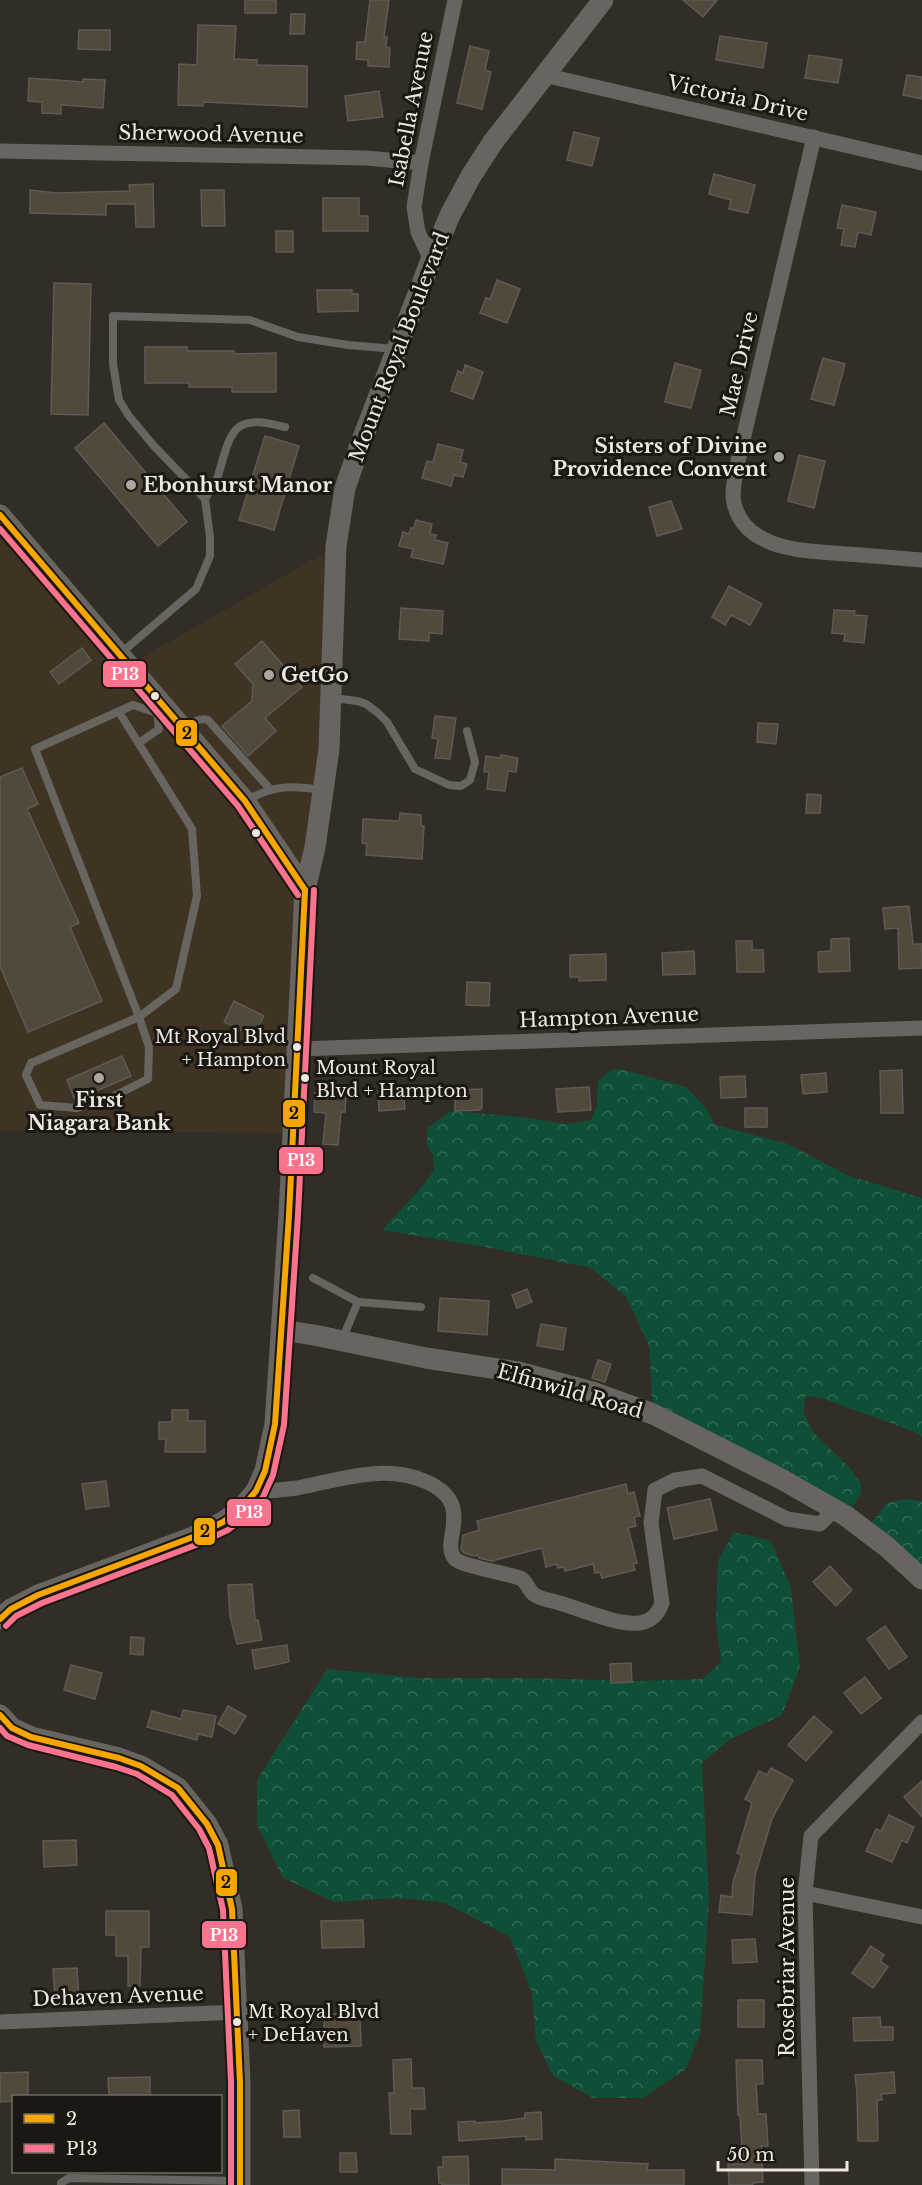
<svg xmlns="http://www.w3.org/2000/svg" width="922" height="2185" font-family="'Libre Baskerville',serif">
	<style>
		.built { fill: #3f3424 }
		.forest { fill: url(#forest-crowns) }
		.building { fill: #51493b; stroke: #5e5a54; stroke-width: 1.5 }
		.lines { fill: none; stroke-linecap: round; stroke-linejoin: round }
		.lane { stroke: #686560; stroke-width: 8 }
		.street { stroke: #686560; stroke-width: 15 }
		.secondary { stroke: #686560; stroke-width: 21 }
		.bus-1-casing { stroke: #1b1712; stroke-width: 10 }
		.bus-2-casing { stroke: #1b1712; stroke-width: 10 }
		.bus-1 { stroke: #f7a600; stroke-width: 6 }
		.bus-2 { stroke: #fc738d; stroke-width: 6 }
		.poi-dot { fill: #aca79f; stroke: #1b1712; stroke-width: 2 }
		.bus-dot { fill: #ede8e0; stroke: #1b1712; stroke-width: 2 }
		.labels { text-anchor: middle; dominant-baseline: central; stroke-width: 6; stroke-linejoin: round; paint-order: stroke }
		.bus-label { font-size: 18px; fill: #ede8e0; stroke: #1b1712; text-anchor: start }
		.street-label { font-size: 20px; fill: #ede8e0; stroke: #1b1712 }
		.poi-label { font-size: 20px; font-weight: bold; fill: #ede8e0; stroke: #1b1712; text-anchor: start }
		.line-badge { stroke: #1b1712; stroke-width: 2 }
		.badge-label { font-size: 16px; text-anchor: middle; font-weight: bold; fill: #fff }
		.pale-badge-label { font-size: 16px; text-anchor: middle; font-weight: bold; fill: #111 }
	</style>
	<defs>
		<pattern id="forest-crowns" width="20" height="18" patternUnits="userSpaceOnUse" patternTransform="scale(1.5)"><rect width="20" height="18" fill="#0f4f37"/><path d="M2 6a3 3 0 1 1 6 0M12 15a3 3 0 1 1 6 0" fill="none" stroke="#326854"/></pattern>
	</defs>
	<rect width="100%" height="100%" fill="#322d27"/>
	<!-- built -->
	<polygon class="built" points="0,515 129,665 336,546 324,795 293,1133 0,1131"/>
	<!-- forest -->
	<g class="forest">
		<polygon points="621,1069 686,1087 706,1108 715,1125 786,1143 847,1175 922,1198 922,1437 915,1432 821,1398 806,1396 803,1412 814,1433 851,1469 861,1484 861,1494 846,1516 653,1414 649,1346 626,1297 591,1268 485,1247 382,1230 421,1188 434,1170 433,1155 427,1145 427,1128 451,1111 521,1117 566,1124 591,1120 597,1105 598,1081 611,1070"/>
		<polygon points="904,1499 922,1501 922,1579 866,1530 887,1503"/>
		<polygon points="734,1532 771,1541 791,1588 800,1667 782,1715 729,1740 702,1763 709,1901 700,2034 686,2069 643,2098 593,2098 553,2076 536,2041 532,1993 510,1937 445,1903 398,1898 334,1902 283,1878 257,1825 257,1780 327,1669 419,1678 537,1678 632,1681 702,1679 721,1662 716,1620 718,1560"/>
	</g>
	<!-- building -->
	<g class="building">
		<rect x="245" y="0" width="31" height="13"/>
		<polygon points="370,0 389,0 384,37 387,37 386,47 390,48 389,67 368,66 368,60 356,59 357,42 365,42"/>
		<polygon points="683,0 717,0 703,17"/>
		<polygon points="291,14 305,14 304,34 290,34"/>
		<polygon points="198,25 236,26 234,59 257,60 257,65 307,66 307,107 204,102 203,106 178,105 179,64 197,65"/>
		<polygon points="79,30 110,30 110,50 78,49"/>
		<polygon points="720,36 767,43 763,68 716,60"/>
		<polygon points="470,46 489,51 485,70 491,72 482,109 457,103"/>
		<polygon points="809,55 842,60 838,83 805,78"/>
		<polygon points="907,75 922,77 922,99 903,95"/>
		<polygon points="29,78 83,82 83,79 105,80 103,108 61,105 61,114 42,113 42,102 28,101"/>
		<polygon points="379,91 383,117 348,121 345,96"/>
		<polygon points="574,132 599,138 592,166 567,160"/>
		<polygon points="714,174 755,185 748,213 729,209 731,200 709,194"/>
		<polygon points="153,184 154,227 136,227 135,204 106,204 106,215 30,213 30,190 56,193 130,191 129,185"/>
		<polygon points="201,190 224,190 225,226 202,226"/>
		<polygon points="323,198 359,198 359,216 368,216 368,231 323,231"/>
		<polygon points="842,205 876,212 871,235 858,232 855,247 841,245 844,229 837,228"/>
		<rect x="276" y="231" width="17" height="21"/>
		<polygon points="497,280 520,289 507,323 480,313 486,298 490,299"/>
		<polygon points="54,283 91,284 88,415 51,414"/>
		<polygon points="317,290 352,290 352,294 358,294 358,311 318,312"/>
		<polygon points="145,347 187,347 187,351 234,351 234,354 276,353 276,392 232,392 232,387 189,387 189,383 145,383"/>
		<polygon points="823,358 845,364 834,405 811,399"/>
		<polygon points="675,363 701,370 691,408 665,402"/>
		<polygon points="465,365 483,372 473,399 451,391 458,371 463,373"/>
		<polygon points="104,423 187,522 158,546 75,448"/>
		<polygon points="265,436 299,446 274,530 239,520"/>
		<polygon points="438,444 463,450 460,462 467,464 463,477 454,475 451,486 422,478 427,461 433,462"/>
		<polygon points="799,455 825,461 814,508 788,501"/>
		<polygon points="671,501 682,529 657,536 649,507"/>
		<polygon points="416,520 432,524 430,534 436,535 435,540 448,543 443,564 411,557 413,549 399,546 403,532 409,534 411,528 414,528"/>
		<polygon points="729,586 762,604 750,625 731,615 725,625 712,617"/>
		<polygon points="401,608 443,611 442,634 429,633 429,641 399,639"/>
		<polygon points="834,610 855,611 854,615 867,616 864,643 844,641 845,634 832,633"/>
		<polygon points="262,641 302,687 265,718 276,731 248,756 222,726 252,701 253,684 235,664"/>
		<polygon points="82,648 91,660 59,684 50,672"/>
		<polygon points="435,716 456,718 450,759 435,758 438,739 432,738"/>
		<polygon points="758,723 778,724 776,744 757,742"/>
		<polygon points="501,755 518,758 516,772 508,771 505,791 487,789 489,772 484,772 486,756 501,758"/>
		<polygon points="22,768 38,804 27,809 79,923 70,927 102,1001 28,1032 0,966 0,777"/>
		<polygon points="807,794 821,795 820,813 806,813"/>
		<polygon points="400,813 421,815 421,825 424,826 422,859 366,855 367,844 362,843 363,819 399,821"/>
		<polygon points="909,906 913,944 922,944 922,968 899,969 898,928 885,929 883,908"/>
		<polygon points="849,938 850,971 819,972 818,952 831,951 831,939"/>
		<polygon points="736,941 752,941 752,950 763,950 764,972 737,972"/>
		<polygon points="694,951 695,974 663,975 662,953"/>
		<polygon points="606,954 606,980 579,981 579,977 570,977 570,955"/>
		<polygon points="467,982 490,983 489,1006 466,1005"/>
		<polygon points="234,1001 264,1016 253,1036 224,1022"/>
		<polygon points="122,1056 131,1076 75,1100 67,1080"/>
		<polygon points="902,1070 903,1113 881,1113 880,1071"/>
		<polygon points="826,1073 827,1092 803,1094 801,1075"/>
		<polygon points="745,1076 746,1097 721,1098 720,1077"/>
		<polygon points="589,1087 591,1110 558,1112 556,1089"/>
		<polygon points="403,1089 405,1109 379,1111 378,1091"/>
		<polygon points="482,1089 482,1108 480,1108 480,1110 455,1111 455,1090"/>
		<polygon points="315,1093 346,1095 345,1112 341,1112 338,1145 323,1144 326,1113 314,1112"/>
		<rect x="745" y="1108" width="22" height="19"/>
		<polygon points="527,1289 532,1302 517,1308 512,1295"/>
		<polygon points="440,1298 489,1301 487,1335 438,1331"/>
		<polygon points="541,1324 566,1328 563,1350 537,1346"/>
		<polygon points="598,1360 611,1364 605,1382 592,1378"/>
		<polygon points="172,1410 188,1410 188,1421 205,1421 205,1452 165,1452 166,1439 159,1439 159,1422 172,1422"/>
		<polygon points="106,1481 109,1506 86,1509 82,1484"/>
		<polygon points="626,1484 628,1494 634,1492 640,1516 634,1517 636,1526 628,1528 637,1563 633,1564 635,1570 602,1578 600,1572 595,1573 593,1564 565,1571 564,1567 558,1568 556,1564 546,1567 542,1548 492,1561 479,1558 478,1555 474,1556 464,1553 461,1549 463,1535 479,1530 477,1521"/>
		<polygon points="710,1499 717,1530 674,1539 667,1508"/>
		<polygon points="830,1566 852,1590 836,1606 813,1582"/>
		<polygon points="252,1584 255,1620 258,1620 262,1640 237,1644 230,1616 228,1585"/>
		<polygon points="885,1626 907,1657 889,1669 867,1639"/>
		<polygon points="131,1637 144,1638 143,1655 130,1654"/>
		<polygon points="287,1645 289,1662 255,1669 252,1650"/>
		<polygon points="631,1663 632,1682 611,1683 610,1664"/>
		<polygon points="71,1665 102,1673 95,1699 64,1690"/>
		<polygon points="865,1677 881,1698 861,1714 844,1693"/>
		<polygon points="228,1706 246,1716 235,1734 218,1724"/>
		<polygon points="183,1710 216,1716 212,1737 198,1734 197,1740 147,1727 152,1711 181,1719"/>
		<polygon points="814,1716 832,1732 806,1761 788,1745"/>
		<polygon points="771,1768 793,1780 772,1819 755,1875 752,1915 719,1912 721,1895 732,1897 733,1882 742,1855 737,1853 752,1803 745,1799 759,1771 767,1775"/>
		<polygon points="922,1781 922,1817 904,1797"/>
		<polygon points="889,1815 914,1827 907,1843 902,1840 892,1862 866,1851 876,1829 881,1831"/>
		<polygon points="76,1840 77,1865 44,1867 43,1841"/>
		<polygon points="106,1911 149,1911 149,1947 141,1947 140,1986 128,1986 128,1956 116,1956 116,1935 106,1935"/>
		<polygon points="363,1920 364,1947 322,1948 321,1921"/>
		<polygon points="755,1939 757,1962 733,1963 732,1940"/>
		<polygon points="871,1946 884,1955 880,1961 888,1967 873,1988 852,1973"/>
		<polygon points="77,1968 79,1997 55,1998 53,1969"/>
		<rect x="738" y="2000" width="26" height="27"/>
		<polygon points="324,2014 360,2014 361,2046 324,2047"/>
		<polygon points="880,2017 881,2027 893,2027 893,2040 854,2041 853,2018"/>
		<polygon points="411,2059 412,2088 424,2088 425,2109 410,2109 411,2134 391,2134 389,2093 394,2093 393,2060"/>
		<polygon points="736,2060 762,2060 763,2084 756,2084 758,2114 766,2114 768,2146 761,2146 763,2182 752,2183 753,2185 729,2185 728,2164 743,2164 740,2115 738,2115"/>
		<polygon points="28,2072 28,2097 14,2097 14,2101 0,2102 0,2073"/>
		<polygon points="894,2072 895,2093 881,2094 882,2100 877,2100 878,2141 858,2141 857,2094 855,2075"/>
		<polygon points="150,2077 150,2097 109,2097 108,2078"/>
		<polygon points="299,2110 300,2137 284,2137 283,2111"/>
		<polygon points="541,2112 542,2139 526,2140 526,2136 459,2141 458,2122 475,2121 475,2123 503,2121 525,2118 525,2113"/>
		<polygon points="340,2153 356,2153 357,2172 340,2172"/>
		<polygon points="468,2156 469,2185 442,2185 442,2183 439,2183 438,2167 443,2167 443,2157"/>
		<polygon points="555,2159 648,2164 647,2170 684,2170 684,2185 502,2185 502,2169 555,2170"/>
	</g>
	<g class="lines">
		<!-- lane -->
		<g class="lane">
			<path d="M205,499c4,-7 9,-13 12,-20 5,-14 10,-44 22,-52 13,-9 32,-3 46,0"/>
			<polyline points="121,653 196,589 210,556 210,537 205,499 154,446 129,416 119,400 113,364 113,316 250,320 298,337 348,345 395,349"/>
			<polyline points="333,698 357,701 366,704 378,713 387,722 415,769 449,785 461,786 470,780 475,762 467,731"/>
			<polyline points="119,712 192,829 197,896 176,989 139,1017 35,749 133,705 157,713 161,708"/>
			<path d="M186,728c6,-5 13,-11 22,-8l62,69"/>
			<polyline points="139,743 159,729 157,713"/>
			<path d="M245,801c29,-16 46,-16 78,-11"/>
			<polygon points="139,1017 149,1047 148,1079 110,1098 77,1108 40,1105 26,1075 31,1063"/>
			<polyline points="313,1278 358,1302 342,1340"/>
			<polyline points="358,1302 421,1307"/>
			<polyline points="61,2185 61,2183 69,2178 239,2181"/>
		</g>
		<!-- street -->
		<g class="street">
			<polyline points="544,75 922,163"/>
			<path d="M814,137l-76,324c-2,13 -7,29 -4,42 11,49 75,48 114,51 25,2 49,4 74,6"/>
			<polyline points="0,151 366,158 421,163"/>
			<polyline points="431,260 418,232 414,207 421,163 455,0"/>
			<polyline points="298,1049 922,1028"/>
			<path d="M256,1491c14,0 27,-1 41,-3 42,-8 87,-25 130,-6 50,23 12,59 28,77 7,7 51,14 65,19 8,4 8,13 15,17 5,4 15,5 21,7 22,6 44,16 65,20 6,1 18,2 23,0 10,-3 15,-10 18,-19l-11,-80 4,-33 20,-10 27,-4 85,43 33,5 15,-15"/>
			<polyline points="805,1893 922,1917"/>
			<polyline points="0,2022 238,2012"/>
			<polyline points="812,2185 805,1893 811,1836 922,1722"/>
		</g>
		<!-- secondary -->
		<g class="secondary">
			<polyline points="0,515 245,801 305,890"/>
			<polyline points="282,1330 314,1335 426,1358 518,1372 592,1392 653,1414 783,1480 846,1516 887,1547 922,1579"/>
			<polyline points="0,1619 11,1609 38,1595 193,1537 223,1522 241,1509 256,1491 265,1471 275,1424 289,1215 305,890 315,847 329,749 336,546 345,488 359,448 431,260 450,215 471,176 493,142 603,0"/>
			<polyline points="0,1715 12,1728 31,1737 119,1758 141,1766 178,1788 207,1824 218,1845 232,1909 240,2082 240,2185"/>
		</g>
		<!-- bus-1 casing -->
		<g class="bus-1-casing">
			<g id="bus-1">
				<polyline points="0,515 245,801 305,890"/>
				<polyline points="0,1619 11,1609 38,1595 193,1537 223,1522 241,1509 256,1491 265,1471 275,1424 289,1215 305,890"/>
				<polyline points="0,1715 12,1728 31,1737 119,1758 141,1766 178,1788 207,1824 218,1845 232,1909 240,2082 240,2185"/>
			</g>
		</g>
		<!-- bus-2 casing -->
		<g class="bus-2-casing">
			<g id="bus-2">
				<polyline points="0,529 238,806 298,895"/>
				<polyline points="6,1626 16,1616 42,1603 196,1545 228,1530 247,1515 263,1497 273,1475 284,1425 298,1215 314,890"/>
				<polyline points="0,1728 7,1736 28,1745 116,1767 137,1774 172,1795 199,1829 209,1848 223,1910 231,2082 231,2185"/>
			</g>
		</g>
		<!-- bus-1 -->
		<use href="#bus-1" class="bus-1"/>
		<!-- bus-2 -->
		<use href="#bus-2" class="bus-2"/>
	</g>
	<!-- markers -->
	<g class="poi-dot">
		<circle cx="779" cy="457" r="6"/>
		<circle cx="131" cy="485" r="6"/>
		<circle cx="269" cy="675" r="6"/>
		<circle cx="99" cy="1078" r="6"/>
	</g>
	<g class="bus-dot">
		<circle cx="155" cy="696" r="5"/>
		<circle cx="256" cy="833" r="5"/>
		<circle cx="297" cy="1047" r="5"/>
		<circle cx="305" cy="1078" r="5"/>
		<circle cx="237" cy="2022" r="5"/>
	</g>
	<g class="labels">
		<!-- bus labels -->
		<g class="bus-label">
			<text x="286" y="1037" text-anchor="end">Mt Royal Blvd<tspan x="286" dy="23">+ Hampton</tspan></text>
			<text x="316" y="1068">Mount Royal<tspan x="316" dy="23">Blvd + Hampton</tspan></text>
			<text x="248" y="2012">Mt Royal Blvd<tspan x="248" dy="23">+ DeHaven</tspan></text>
		</g>
		<!-- street labels -->
		<g class="street-label">
			<text transform="translate(738 98) rotate(13)">Victoria Drive</text>
			<text transform="translate(411 109) rotate(-79)">Isabella Avenue</text>
			<text transform="translate(211 134) rotate(1)">Sherwood Avenue</text>
			<text transform="translate(399 347) rotate(-69)">Mount Royal Boulevard</text>
			<text transform="translate(739 364) rotate(-77)">Mae Drive</text>
			<text transform="translate(609 1017) rotate(-2)">Hampton Avenue</text>
			<text transform="translate(570 1391) rotate(16)">Elfinwild Road</text>
			<text transform="translate(787 1967) rotate(-90)">Rosebriar Avenue</text>
			<text transform="translate(118 1996) rotate(-2)">Dehaven Avenue</text>
		</g>
		<!-- poi labels -->
		<g class="poi-label">
			<text x="767" y="446" text-anchor="end">Sisters of Divine<tspan x="767" dy="23">Providence Convent</tspan></text>
			<text x="143" y="485">Ebonhurst Manor</text>
			<text x="281" y="675">GetGo</text>
			<text x="99" y="1100" text-anchor="middle">First<tspan x="99" dy="23">Niagara Bank</tspan></text>
		</g>
	</g>
	<g class="line-badge">
		<rect x="102" y="660" width="45" height="28" rx="6" fill="#fc738d"/>
		<rect x="175" y="719" width="23" height="28" rx="6" fill="#f7a600"/>
		<rect x="282" y="1099" width="24" height="29" rx="6" fill="#f7a600"/>
		<rect x="278" y="1146" width="46" height="29" rx="6" fill="#fc738d"/>
		<rect x="226" y="1498" width="46" height="29" rx="6" fill="#fc738d"/>
		<rect x="193" y="1517" width="23" height="29" rx="6" fill="#f7a600"/>
		<rect x="215" y="1868" width="23" height="29" rx="6" fill="#f7a600"/>
		<rect x="201" y="1920" width="46" height="29" rx="6" fill="#fc738d"/>
	</g>
	<g class="badge-label">
		<text x="125" y="680">P13</text>
		<text x="301" y="1166">P13</text>
		<text x="249" y="1518">P13</text>
		<text x="224" y="1941">P13</text>
	</g>
	<g class="pale-badge-label">
		<text x="187" y="739">2</text>
		<text x="294" y="1119">2</text>
		<text x="205" y="1537">2</text>
		<text x="226" y="1888">2</text>
	</g>
	<!-- legend -->
	<rect x="12" y="2095" width="210" height="78" fill="#1b1712" stroke="#6f6b64" stroke-width="1.5"/>
	<rect x="24" y="2114" width="30" height="9" fill="#f7a600" stroke="#6f6b64" stroke-width="1.5"/>
	<text x="66" y="2125" font-size="18" fill="#ede8e0">2</text>
	<rect x="24" y="2144" width="30" height="9" fill="#fc738d" stroke="#6f6b64" stroke-width="1.5"/>
	<text x="66" y="2155" font-size="18" fill="#ede8e0">P13</text>
	<!-- scale -->
	<path d="M718 2161v9h129v-9" fill="none" stroke="#ede8e0" stroke-width="3"/>
	<text x="727" y="2161" font-size="18" fill="#ede8e0" stroke="#1b1712" stroke-width="4.5" paint-order="stroke">50 m</text>
</svg>
